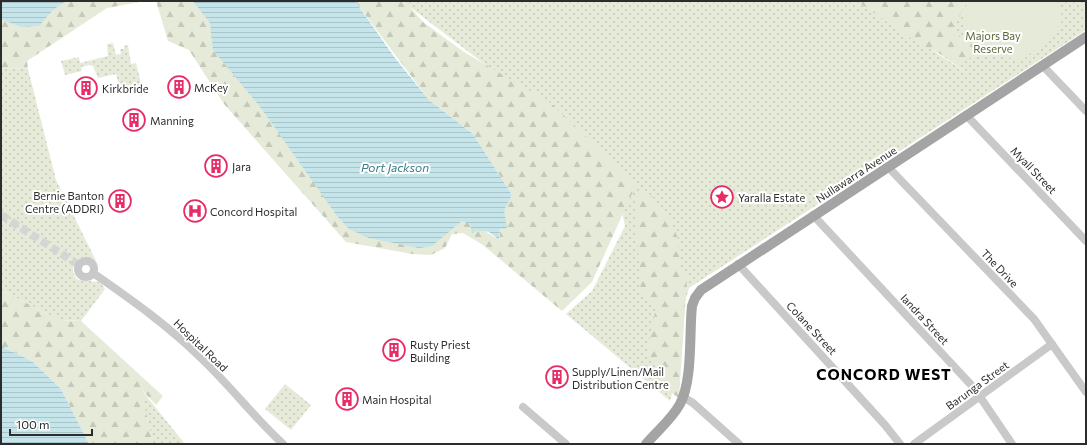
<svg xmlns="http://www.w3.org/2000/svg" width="1087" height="445" font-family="Commissioner,sans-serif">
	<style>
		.green { fill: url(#green-dots) }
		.forest { fill: url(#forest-firs) }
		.pitch { fill: #e6ead9 }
		.water { fill: url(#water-rules) }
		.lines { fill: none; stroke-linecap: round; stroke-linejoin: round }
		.minor-tunnel { stroke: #d5d5d5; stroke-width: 8; stroke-dasharray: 8 4; stroke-linecap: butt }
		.minor { stroke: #c9c9c9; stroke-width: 8 }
		.major { stroke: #a4a4a4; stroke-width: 10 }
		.labels { text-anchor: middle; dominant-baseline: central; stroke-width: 4; stroke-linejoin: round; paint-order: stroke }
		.park-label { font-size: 11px; fill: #5a673a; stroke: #fff }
		.poi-label { font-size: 11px; fill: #2c2c2c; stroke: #fff; text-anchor: start }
		.street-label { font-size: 11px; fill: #2c2c2c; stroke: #fff }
		.water-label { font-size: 12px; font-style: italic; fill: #397b88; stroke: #fff }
		.district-label { font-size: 15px; font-weight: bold; letter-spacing: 1px; fill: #000; stroke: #fff }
	</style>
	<defs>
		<pattern id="green-dots" width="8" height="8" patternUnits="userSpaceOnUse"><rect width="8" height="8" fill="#e6ead9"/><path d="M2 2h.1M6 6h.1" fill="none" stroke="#c5c9ba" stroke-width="1.8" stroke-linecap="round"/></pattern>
		<pattern id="forest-firs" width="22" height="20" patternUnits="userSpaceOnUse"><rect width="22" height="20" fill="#e6ead9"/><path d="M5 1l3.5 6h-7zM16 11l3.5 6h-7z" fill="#c5c9ba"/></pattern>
		<pattern id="water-rules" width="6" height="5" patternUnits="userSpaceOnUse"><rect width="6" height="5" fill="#c5e5eb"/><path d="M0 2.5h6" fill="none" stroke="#a9c5ca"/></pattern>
	</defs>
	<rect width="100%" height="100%" fill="#fff"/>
	<!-- green -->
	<g class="green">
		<polygon points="402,1 860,1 901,30 972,76 862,1 1086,1 1086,30 689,288 677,330 677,375 670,401 566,314 592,291 625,226 620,202 576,134"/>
		<polygon points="113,43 116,55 121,54 120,49 124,49 124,46 128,45 131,64 136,63 143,91 129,95 126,91 109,95 108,90 119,85 116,74 98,78 93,66 90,65 81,67 82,71 65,75 61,61 79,57 80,63 108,56 107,44"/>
		<path d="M1,68l27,1 28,111 42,85c-16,-19 -34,2 -20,15l22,2 5,7 -24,32 -22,-1 -58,-30z"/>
		<polygon points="285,384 311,405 291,430 265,409"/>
		<polygon points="140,388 185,444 153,444"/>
	</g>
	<!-- forest -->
	<g class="forest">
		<polygon points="55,1 139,2 107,8 27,61 28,69 1,68 1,10"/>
		<polygon points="156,1 206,1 444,235 462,220 474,224 499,240 503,209 512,195 473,134 429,100 355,1 405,1 423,22 464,52 551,103 636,185 592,282 562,311 483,245 463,233 452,234 445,248 431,255 412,254 346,242 224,104 189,50 168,41"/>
		<polygon points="857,1 967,1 952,31 984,52 958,63 916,42"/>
		<path d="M641,186c15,14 30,29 36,50 4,16 -2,28 10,42l-8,120 -18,-12 -8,-25 -6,-7 9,-47 -15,-14 -6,-89z"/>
		<polygon points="1,290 59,320 81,321 163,396 156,405 141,389 153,444 89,444 61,389 32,361 1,346"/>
	</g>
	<!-- pitch -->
	<path class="pitch" d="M970,1h84l6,2 2,18 -9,13 -30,26c-24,-3 -37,-8 -56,-23l-5,-26z"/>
	<!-- water -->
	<g class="water">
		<polygon points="1,1 66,1 53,10 39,26 21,27 1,19"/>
		<polygon points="193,1 355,1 395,58 429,100 473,134 512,195 504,210 507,228 500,229 499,240 489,232 477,230 472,233 470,224 462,221 432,246 419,248 369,238 349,229 337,216 261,108 213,50 210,23"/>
		<polygon points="1,346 32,361 61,389 89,444 1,444"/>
	</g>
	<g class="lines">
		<!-- minor-tunnel -->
		<polyline class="minor-tunnel" points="1,215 79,265"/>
		<!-- minor -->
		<g class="minor">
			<polyline points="1042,65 1086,111"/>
			<polyline points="966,115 1086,241"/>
			<polyline points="888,167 1034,319 1086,392"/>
			<polyline points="813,215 974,388 1012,444"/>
			<circle cx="86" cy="269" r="8"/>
			<polyline points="738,264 885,425 900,444"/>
			<path d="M93,273c39,27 77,54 110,87 28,27 52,58 80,84"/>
			<polyline points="683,397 693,403 739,444"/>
			<polyline points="523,407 566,444"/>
			<polyline points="914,444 1052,344"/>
		</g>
		<!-- major -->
		<path class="major" d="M646,444c11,-13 26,-25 34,-40 13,-24 9,-71 12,-98l3,-8 6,-8 385,-253"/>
	</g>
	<!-- icons -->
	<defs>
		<g id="building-ring" transform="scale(1.15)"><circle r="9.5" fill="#fff" stroke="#e52c65" stroke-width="1.5"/><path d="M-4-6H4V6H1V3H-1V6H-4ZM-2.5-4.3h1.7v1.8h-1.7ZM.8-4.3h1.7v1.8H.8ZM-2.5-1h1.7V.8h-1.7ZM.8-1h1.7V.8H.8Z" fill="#e52c65"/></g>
		<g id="sight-ring" transform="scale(1.15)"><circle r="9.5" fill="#fff" stroke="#e52c65" stroke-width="1.5"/><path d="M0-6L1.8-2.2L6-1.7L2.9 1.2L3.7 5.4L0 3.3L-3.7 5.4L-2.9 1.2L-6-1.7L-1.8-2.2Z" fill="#e52c65"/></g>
		<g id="hospital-ring" transform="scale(1.15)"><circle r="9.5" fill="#fff" stroke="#e52c65" stroke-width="1.5"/><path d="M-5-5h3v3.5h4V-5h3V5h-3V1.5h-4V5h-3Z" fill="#e52c65"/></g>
	</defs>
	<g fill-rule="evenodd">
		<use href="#building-ring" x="179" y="87"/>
		<use href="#building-ring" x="86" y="88"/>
		<use href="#building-ring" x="134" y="120"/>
		<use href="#building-ring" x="216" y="166"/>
		<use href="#sight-ring" x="722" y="197"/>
		<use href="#building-ring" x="120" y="201"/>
		<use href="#hospital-ring" x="195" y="211"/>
		<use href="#building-ring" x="394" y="350"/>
		<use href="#building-ring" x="557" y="377"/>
		<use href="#building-ring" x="347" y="399"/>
	</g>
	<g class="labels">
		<!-- park labels -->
		<g class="park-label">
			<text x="993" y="35">Majors Bay<tspan x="993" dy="13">Reserve</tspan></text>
		</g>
		<!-- poi labels -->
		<g class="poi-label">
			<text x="194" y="87">McKey</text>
			<text x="102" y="88">Kirkbride</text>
			<text x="150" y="120">Manning</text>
			<text x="232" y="166">Jara</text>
			<text x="104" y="195" text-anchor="end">Bernie Banton<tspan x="104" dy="13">Centre (ADDRI)</tspan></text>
			<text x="738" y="197">Yaralla Estate</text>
			<text x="210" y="211">Concord Hospital</text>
			<text x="410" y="344">Rusty Priest<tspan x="410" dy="13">Building</tspan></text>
			<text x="572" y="371">Supply/Linen/Mail<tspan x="572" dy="13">Distribution Centre</tspan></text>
			<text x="362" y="399">Main Hospital</text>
		</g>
		<!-- street labels -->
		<g class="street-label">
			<text transform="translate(1034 170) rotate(46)">Myall Street</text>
			<text transform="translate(856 174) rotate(-33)">Nullawarra Avenue</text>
			<text transform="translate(1000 268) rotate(46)">The Drive</text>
			<text transform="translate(925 319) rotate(47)">Iandra Street</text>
			<text transform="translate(812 328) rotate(47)">Colane Street</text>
			<text transform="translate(201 345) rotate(44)">Hospital Road</text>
			<text transform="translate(977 385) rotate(-36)">Barunga Street</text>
		</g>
		<!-- water labels -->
		<g class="water-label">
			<text x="395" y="167">Port Jackson</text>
		</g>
		<!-- district labels -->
		<g class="district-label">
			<text x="884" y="374">CONCORD WEST</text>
		</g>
	</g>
	<!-- border -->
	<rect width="1087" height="445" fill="none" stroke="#2c2c2c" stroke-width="4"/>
	<!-- scale -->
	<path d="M10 429v6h82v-6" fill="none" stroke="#2c2c2c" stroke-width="2"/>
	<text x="16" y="429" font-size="12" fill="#2c2c2c" stroke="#ffffff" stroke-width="3" paint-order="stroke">100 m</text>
</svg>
